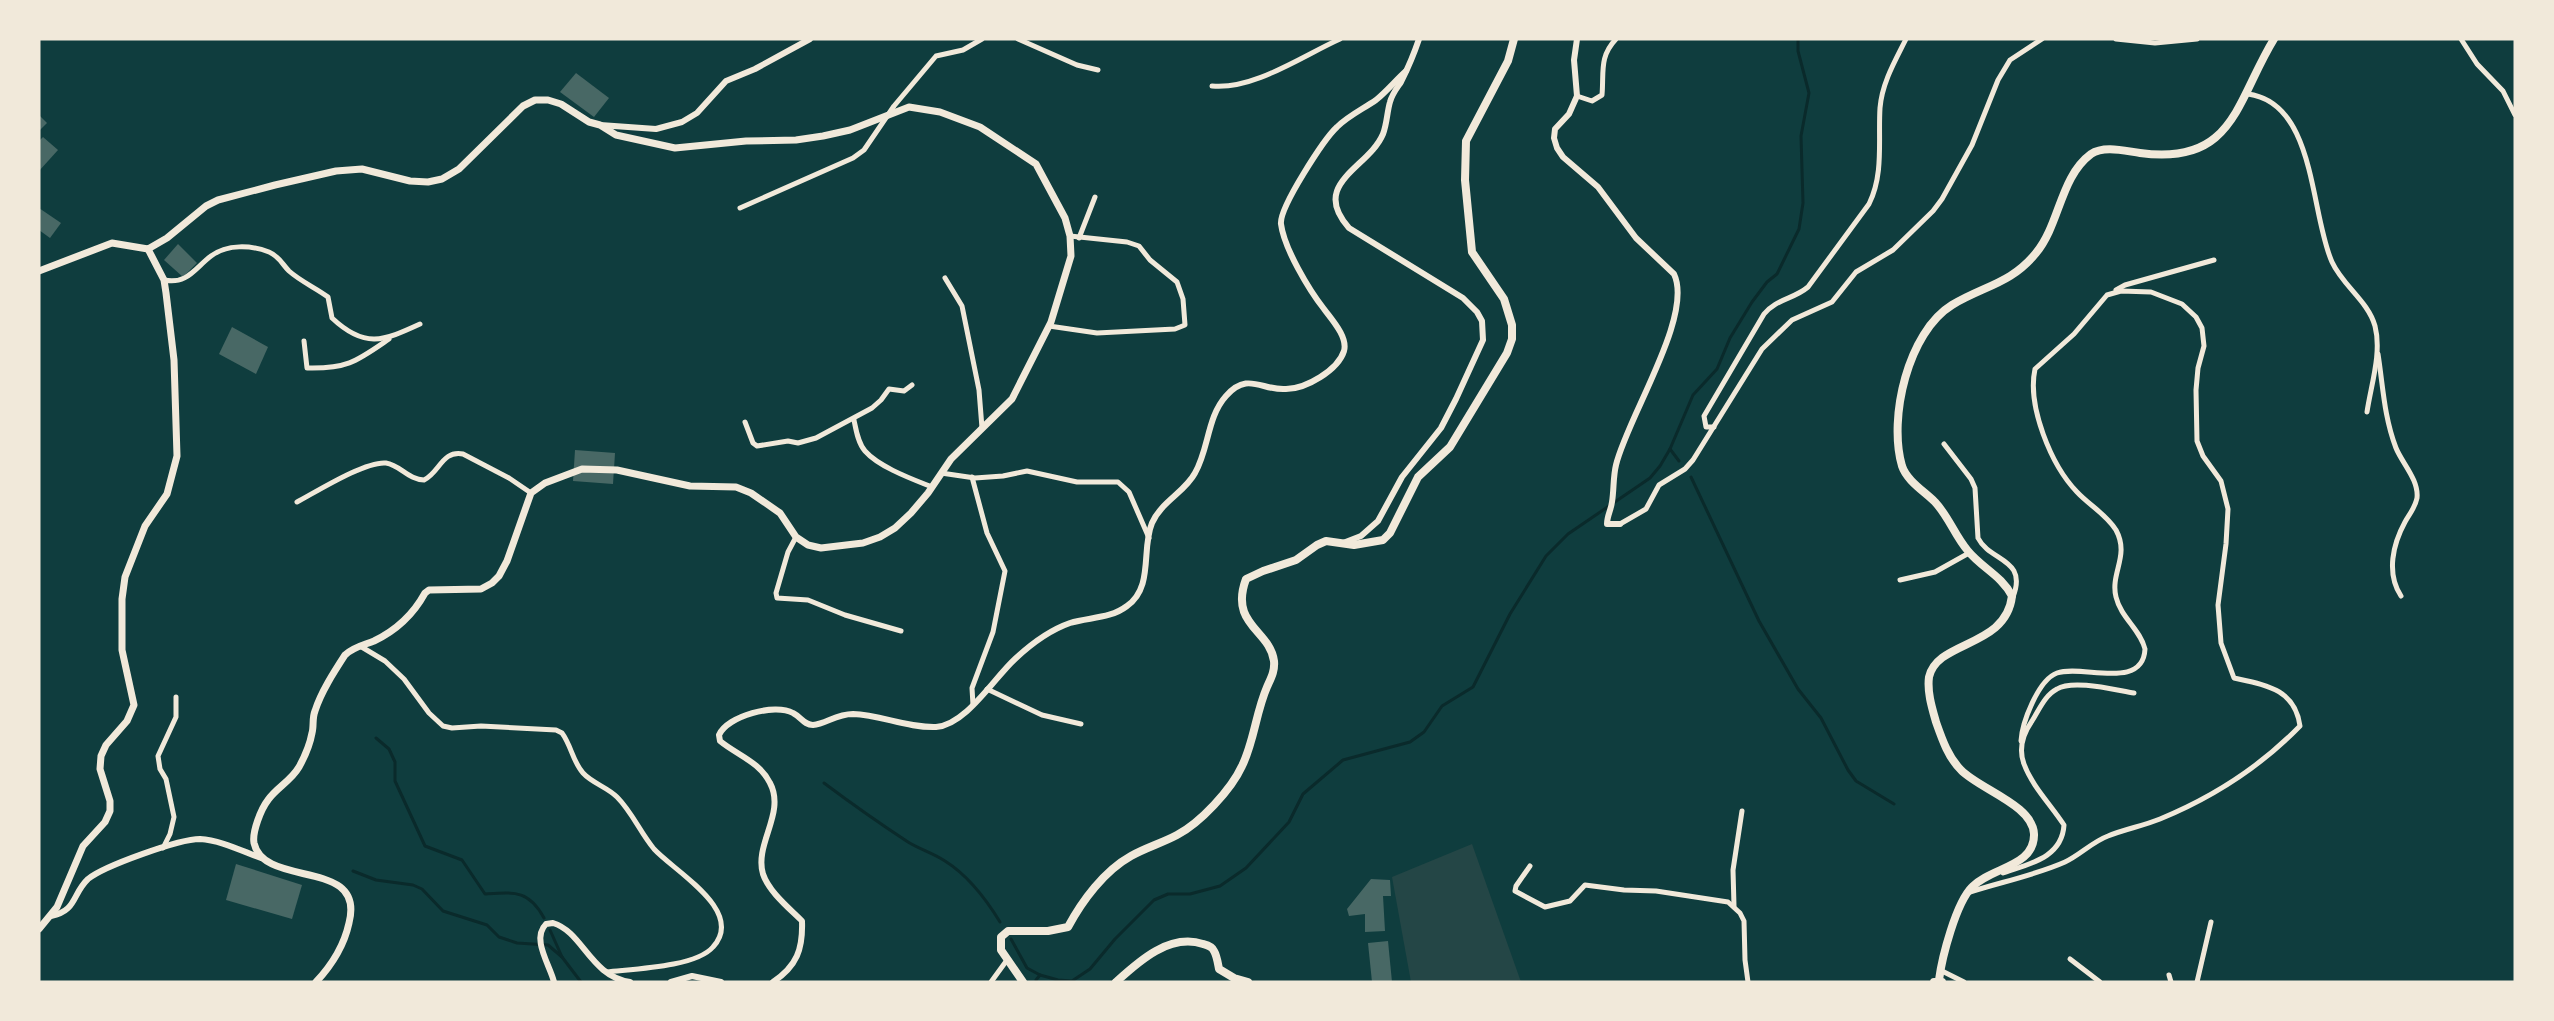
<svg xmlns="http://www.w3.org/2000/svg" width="2554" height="1021" font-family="'Public Sans',sans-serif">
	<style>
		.green { fill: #244646 }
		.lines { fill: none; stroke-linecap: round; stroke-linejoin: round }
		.stream { stroke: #0a2a2b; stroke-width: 3 }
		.building { fill: #486865 }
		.minor { stroke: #f1e9da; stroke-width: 5 }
		.tertiary { stroke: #f1e9da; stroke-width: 6 }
		.secondary { stroke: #f1e9da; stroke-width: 7 }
		.primary { stroke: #f1e9da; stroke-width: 8 }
		.trunk { stroke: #f1e9da; stroke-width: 8 }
	</style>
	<rect width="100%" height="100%" fill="#0f3d3e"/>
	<!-- green -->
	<polygon class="green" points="1472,844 1521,982 1411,982 1392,877"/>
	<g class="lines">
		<!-- stream -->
		<g class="stream">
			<polyline points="1670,449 1679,461"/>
			<polyline points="1691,477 1759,621 1798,689 1821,718 1848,770 1856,781 1894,804"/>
			<path d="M376,738l13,11 6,13v19l30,65 37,14 23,34c30,-2 44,-4 59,24"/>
			<path d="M824,783c28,21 55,40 84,59 11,7 25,11 37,19 24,15 41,38 55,61"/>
			<polyline points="353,871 376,880 413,885 422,889 443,911 487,925 499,937 517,943 548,945 562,957"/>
			<polyline points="550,930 562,957 581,982"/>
			<polyline points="1011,939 1027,968 1040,975"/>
			<polyline points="1036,980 1040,975 1058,980 1072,981 1090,969 1115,939 1154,900 1168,894 1190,894 1220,886 1246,868 1289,822 1303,794 1343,760 1410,742 1424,732 1442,706 1473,687 1510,614 1546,556 1568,534 1650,478 1660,466 1670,449 1693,395 1717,369 1730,338 1752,302 1767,282 1777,274 1799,229 1803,203 1801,136 1809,93 1798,51 1798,39"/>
		</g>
	</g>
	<!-- building -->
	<g class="building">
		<polygon points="576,73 609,98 594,117 560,92"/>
		<polygon points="39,115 47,123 39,131"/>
		<polygon points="43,137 58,150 39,171 39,141"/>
		<polygon points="39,208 61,223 50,238 39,230"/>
		<polygon points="178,244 197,263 183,277 164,260"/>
		<polygon points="232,327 268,347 256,374 219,354"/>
		<polygon points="575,450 615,453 613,484 573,481"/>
		<polygon points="236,864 302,885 292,919 226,900"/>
		<polygon points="1371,879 1390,880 1391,896 1383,896 1385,931 1365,932 1365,914 1349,916 1347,909"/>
		<polygon points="1388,941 1392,982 1372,982 1368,943"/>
	</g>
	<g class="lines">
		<!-- minor -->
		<g class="minor">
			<polyline points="1018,39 1077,65 1098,70"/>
			<polyline points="2116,39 2155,43 2197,39"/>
			<polyline points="2461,39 2477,64 2503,91 2515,115"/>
			<path d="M1212,86c42,4 90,-30 128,-47"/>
			<path d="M2248,94c68,9 62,119 84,168 11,24 36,39 43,64 7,27 -4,59 -8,86"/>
			<path d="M1577,96l15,5 10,-6c2,-23 -3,-38 14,-56"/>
			<polyline points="740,208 853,158 864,150 894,106 936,56 963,50 982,39"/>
			<polyline points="1079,238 1095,197"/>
			<polyline points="945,278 962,306 979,390 982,428"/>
			<path d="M164,280c23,5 31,-12 47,-24 16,-12 40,-11 58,-4 10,4 13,12 20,19 11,10 27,17 39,26l4,21c33,31 51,23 88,6"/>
			<polyline points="2116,290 2125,285 2214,260"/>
			<polyline points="1049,326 1097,333 1175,329 1185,325 1183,299 1177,282 1150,260 1139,246 1127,242 1070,236"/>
			<path d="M304,341l3,27c41,1 50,-7 82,-29"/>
			<path d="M2378,354c5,32 6,63 18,94 6,15 23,32 21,50 -2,10 -7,15 -12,24 -12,22 -19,51 -4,74"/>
			<path d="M854,420c2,10 4,23 11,31 14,16 47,28 67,36"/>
			<polyline points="745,422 753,443 757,446 788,441 798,443 816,438 872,408 881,400 889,389 904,391 912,385"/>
			<path d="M1714,427h-8l-2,-11 60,-102c12,-15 30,-15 44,-27l61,-83c15,-30 9,-64 11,-96 2,-25 15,-47 26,-69"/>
			<path d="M1944,444l27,35 4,9 3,50c12,24 50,20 35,59"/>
			<polyline points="941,473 975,478 1003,476 1027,471 1077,482 1118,482 1129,492 1149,538"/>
			<polyline points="972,477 987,533 1005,571 993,632 972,688 973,705"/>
			<path d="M297,502c19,-10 68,-41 89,-39 14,2 23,17 38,17 16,-8 18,-30 39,-26l46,24 22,15"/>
			<polyline points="1620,524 1646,509 1659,485 1685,469 1693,460 1762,349 1792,320 1832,302 1856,272 1893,250 1933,211 1942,199 1972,145 1998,80 2010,60 2042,39"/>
			<polyline points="796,537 788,552 776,593 777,598 808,600 845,615 901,631"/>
			<polyline points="1900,580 1935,572 1969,553"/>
			<path d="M360,646l25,15 19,18 25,34 14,13 9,2 29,-2 75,4 6,3c9,12 11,29 21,40 9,10 24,14 34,24 15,15 23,35 37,52 20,22 92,62 59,98 -17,20 -80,22 -106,25"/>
			<polyline points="987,689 1042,715 1081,724"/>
			<polyline points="163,848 170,834 174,817 166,779 160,769 158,756 176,717 176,697"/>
			<polyline points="1530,866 1516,886 1515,891 1545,907 1570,901 1585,885 1624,890 1656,891 1728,902 1740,913 1744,921 1745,960 1748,982"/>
			<path d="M2003,873c26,-9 59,-15 61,-48 -13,-20 -32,-39 -40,-61 -6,-16 -1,-30 8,-43 7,-11 13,-26 25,-32 16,-10 58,1 77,4"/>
			<path d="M1970,892c31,-10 66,-17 95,-30 15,-7 27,-20 43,-26 17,-7 35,-10 52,-17 51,-21 101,-53 140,-93 -5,-37 -34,-41 -66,-48l-13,-35 -3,-38 8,-61 2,-35 -7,-28 -18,-25 -6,-15 -1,-51 2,-22 6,-22 -2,-18 -6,-11 -14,-13 -31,-12 -30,-1 -14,4 -33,39 -39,35c-8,37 16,96 42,123 12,13 29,22 39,38 14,26 -6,43 0,67 5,21 24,32 29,52 -2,42 -63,15 -88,24 -19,7 -35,50 -36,68"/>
			<polyline points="1734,906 1733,870 1742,811"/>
			<polyline points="2070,959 2100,982"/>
			<polyline points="1940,970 1964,982"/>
			<polyline points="2169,975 2171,982"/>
			<polyline points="991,982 1007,960"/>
			<polyline points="2197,982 2211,922"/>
		</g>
		<!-- tertiary -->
		<g class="tertiary">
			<path d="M1577,39l-3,21 3,36 -8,18 -14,15 -1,9 3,10 6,9 35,30 38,51 38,36c20,42 -47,144 -58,191 -3,12 -2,25 -4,37 -1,8 -5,14 -5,22h13"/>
			<polyline points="600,125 656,129 682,122 697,113 726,81 755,69 810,39"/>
			<path d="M1343,543l18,-7 17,-15 24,-44 39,-49 15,-29 27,-59 -1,-19 -5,-9 -14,-14 -114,-70c-40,-45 20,-60 34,-94 4,-10 4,-22 7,-32 2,-8 7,-14 11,-20 7,-14 13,-28 18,-43"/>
			<path d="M51,916c26,-5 21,-22 37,-37 16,-13 91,-40 112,-40 20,1 42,12 61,19"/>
			<path d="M554,982c-4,-17 -23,-43 -8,-58l7,-1c30,9 37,53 77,59"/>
			<polyline points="671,982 692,976 721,982"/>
			<path d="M773,982c24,-16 30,-33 29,-61 -13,-13 -33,-29 -39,-47 -9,-30 23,-61 7,-91 -10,-21 -33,-28 -50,-42l-1,-6c8,-19 56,-32 74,-22 8,4 11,12 20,12 13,-1 23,-11 40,-11 28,1 54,14 83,13 30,-2 58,-49 79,-68 16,-15 35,-29 55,-36 19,-6 40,-4 57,-17 27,-19 14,-57 25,-83 9,-21 33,-31 43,-50 14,-24 12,-56 31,-77 22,-25 36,-5 60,-7 20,0 52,-19 58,-38 4,-14 -12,-31 -20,-42 -15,-19 -40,-61 -43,-85 -2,-16 43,-85 56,-97 11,-11 26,-18 39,-27 11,-9 20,-20 30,-29"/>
		</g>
		<!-- secondary -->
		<g class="secondary">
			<path d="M148,249l19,-11 39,-32 12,-6 57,-15 61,-14 26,-2 48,12 18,1 14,-3 17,-10 64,-63 12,-6h13l13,4 28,18 11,3 16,10 59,13 71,-7 50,-1 27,-4 27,-6 59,-23 31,5 40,15 56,37 29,54 5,18 1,20 -20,66 -39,77 -61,60 -23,34 -17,20 -16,15 -15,9 -17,6 -42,5 -13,-3 -12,-8 -16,-24 -29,-20 -15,-6 -46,-1 -73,-16 -35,-1 -37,14 -14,10 -24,68 -8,15 -7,7 -11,6 -52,1 -4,3c-12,22 -28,37 -51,48 -10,4 -21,6 -29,14 -11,17 -24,37 -30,56 -3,7 -1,15 -3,22 -2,11 -8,25 -13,34 -8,14 -23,21 -31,33 -7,9 -16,32 -14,43 10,46 112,14 95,80 -5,23 -17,42 -33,59"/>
			<polyline points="39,271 112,243 148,249"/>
			<polyline points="39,929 57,907 83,846 105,822 110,811 110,801 100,769 101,756 106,745 127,721 134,705 122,650 122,599 125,577 145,526 167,494 177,456 174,360 166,293 164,280 148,249"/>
		</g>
		<!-- primary -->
		<path class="primary" d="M1939,980c3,-23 17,-77 33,-93 19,-20 63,-20 62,-53 -1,-29 -55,-45 -73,-64 -13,-13 -19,-31 -25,-48 -4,-14 -9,-30 -7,-45 8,-37 77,-29 83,-81 -10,-20 -30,-28 -44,-45 -13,-15 -19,-34 -33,-49 -11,-11 -28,-21 -33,-36 -14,-48 6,-134 50,-161 31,-19 59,-21 84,-52 24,-29 24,-76 55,-99 13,-9 34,-3 49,-1 94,13 96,-52 134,-114"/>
		<!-- trunk -->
		<g class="trunk">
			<path d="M1023,982l-22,-32v-13l7,-6h40l20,-4c14,-26 36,-56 63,-71 14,-8 31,-13 46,-21 23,-12 54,-45 65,-69 12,-24 14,-54 25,-79 4,-9 8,-16 7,-26 -4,-31 -45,-36 -28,-82l17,-8 33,-11 21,-15 9,-4 28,4 29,-5 7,-7 28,-56 32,-30 57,-94 5,-14v-14l-8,-26 -32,-47 -7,-72 1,-39 42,-80 6,-22"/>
			<path d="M1116,982c22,-20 53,-49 87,-38 4,1 9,2 11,7 3,5 4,13 5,18l15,9 14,4"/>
			<polyline points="1934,982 1942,982"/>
		</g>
	</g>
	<!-- border -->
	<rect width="2554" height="1021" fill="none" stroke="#f1e9da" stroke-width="81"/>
</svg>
